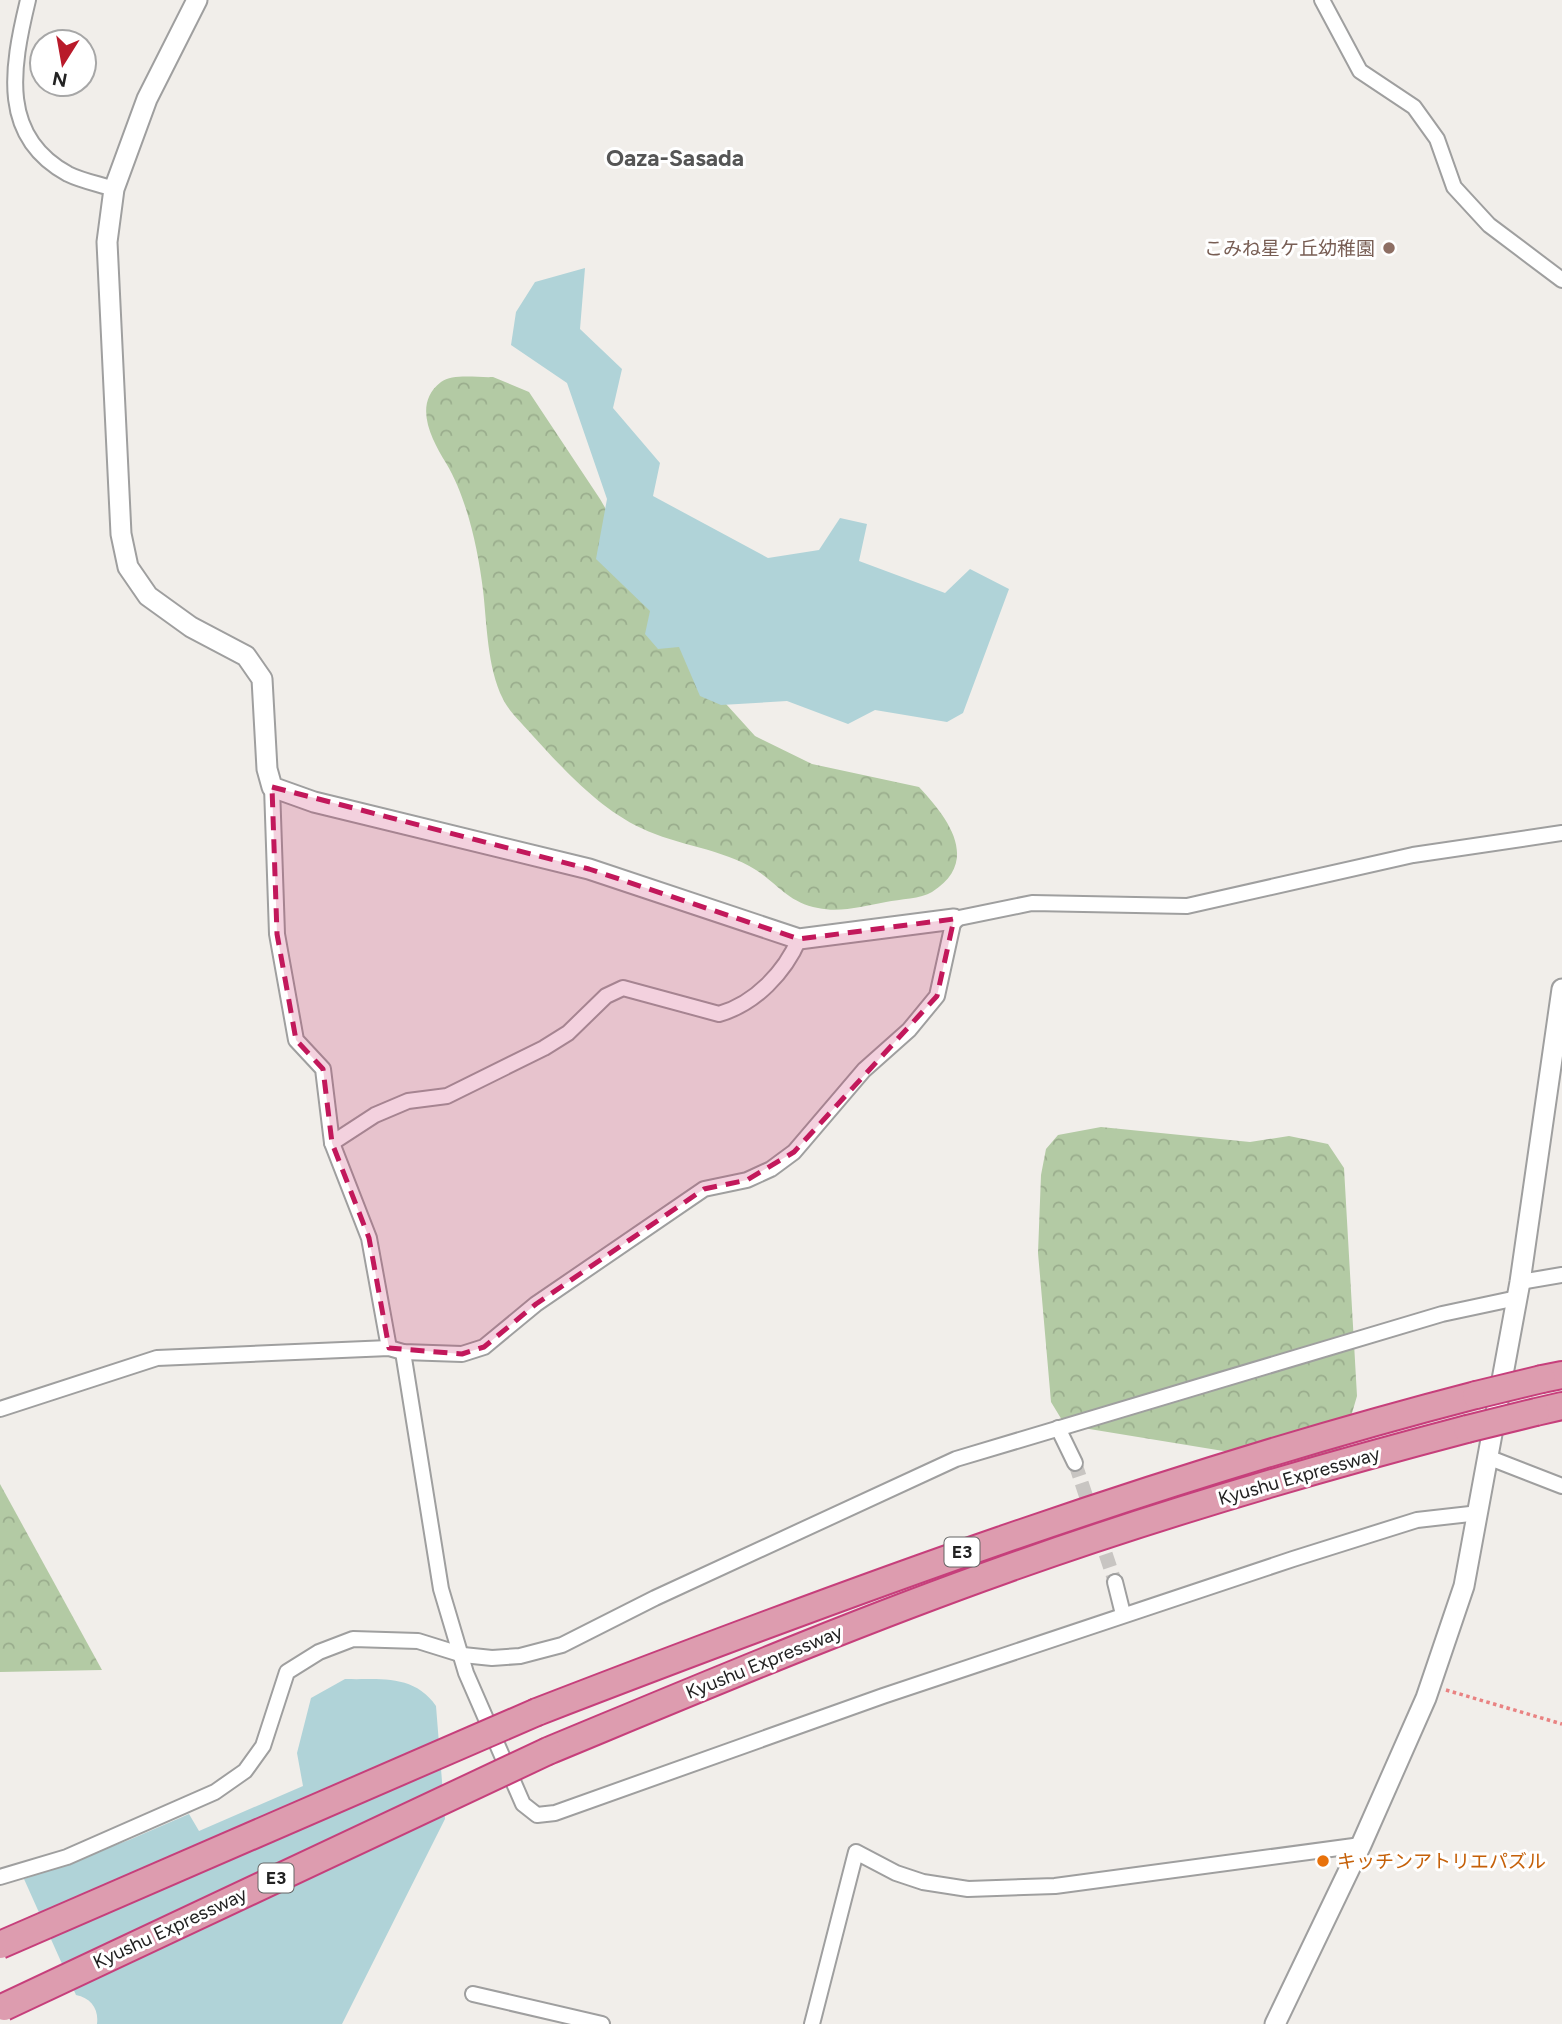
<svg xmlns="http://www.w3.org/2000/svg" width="1562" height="2024" font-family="Figtree,'Noto Sans JP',sans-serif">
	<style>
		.forest { fill: url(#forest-crowns) }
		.water { fill: #b0d3d8 }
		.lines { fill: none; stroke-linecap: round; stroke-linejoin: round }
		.minor-tunnel { stroke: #c8c5c2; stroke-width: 14; stroke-dasharray: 14 7; stroke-linecap: butt }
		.minor-casing { stroke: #9f9f9f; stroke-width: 18 }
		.tertiary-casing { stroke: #9f9f9f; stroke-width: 23 }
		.motorway-casing { stroke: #c63f7b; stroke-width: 30 }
		.path { stroke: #e98282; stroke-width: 3.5; stroke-dasharray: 3.5 3.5; stroke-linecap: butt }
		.minor { stroke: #fff; stroke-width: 14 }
		.tertiary { stroke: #fff; stroke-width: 19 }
		.motorway { stroke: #dd9caf; stroke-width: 26 }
		.motorway-bridge-casing { stroke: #c63f7b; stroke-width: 30; stroke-linecap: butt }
		.motorway-bridge { stroke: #dd9caf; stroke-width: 26 }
		.marked { fill: #c2185b; fill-opacity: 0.2; stroke: #c2185b; stroke-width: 5; stroke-dasharray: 14 9; stroke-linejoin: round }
		.education-dot { fill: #8d6e63; stroke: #fff; stroke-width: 2.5 }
		.food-dot { fill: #e8710a; stroke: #fff; stroke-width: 2.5 }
		.labels { text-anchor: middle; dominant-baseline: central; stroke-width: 6; stroke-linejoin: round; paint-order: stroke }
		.shield { fill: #fff; stroke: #646464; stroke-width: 2 }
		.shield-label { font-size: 18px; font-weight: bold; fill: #222 }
		.education-label { font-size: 19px; fill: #785e54; stroke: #fff; text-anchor: end }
		.street-label { font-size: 19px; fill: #222; stroke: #fff }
		.food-label { font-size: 19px; fill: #c56008; stroke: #fff; text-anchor: start }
		.quarter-label { font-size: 23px; font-weight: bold; fill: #555; stroke: #fff }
	</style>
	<defs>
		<pattern id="forest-crowns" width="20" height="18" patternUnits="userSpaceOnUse" patternTransform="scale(1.75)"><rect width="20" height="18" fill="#b3caa4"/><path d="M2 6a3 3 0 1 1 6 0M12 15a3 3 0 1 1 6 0" fill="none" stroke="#9aad8d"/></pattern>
	</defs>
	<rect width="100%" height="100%" fill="#f1eeea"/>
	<!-- forest -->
	<g class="forest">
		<path d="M493,377l36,15 71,107 107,184 48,53 57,28 107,23c29,31 62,74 13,105 -11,7 -32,7 -46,10 -22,4 -46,11 -68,6 -30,-6 -39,-23 -62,-38 -35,-22 -78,-24 -115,-42 -41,-19 -78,-59 -108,-92 -9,-11 -24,-24 -30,-37 -16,-32 -16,-75 -20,-109 -5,-41 -16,-92 -37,-127 -14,-23 -34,-59 -5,-81 12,-9 38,-4 52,-5z"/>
		<polygon points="1101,1127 1250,1142 1289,1136 1328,1144 1344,1168 1357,1396 1341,1451 1324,1462 1278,1460 1065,1425 1051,1402 1038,1253 1041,1175 1046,1149 1058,1135"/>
		<polygon points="0,1484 102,1670 0,1672"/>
	</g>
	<!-- water -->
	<g class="water">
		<polygon points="585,268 580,329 622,369 613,408 660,463 653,496 768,558 819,550 840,518 867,524 859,561 945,593 970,569 1009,589 963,713 947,722 875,710 848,724 787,701 721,705 700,696 679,647 658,649 645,634 650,611 596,559 607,499 567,383 511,345 516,312 535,282"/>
		<path d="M345,1679c35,1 69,-5 91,27l9,113 -103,205h-245c2,-15 -6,-26 -21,-29l-52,-116 105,-39 60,-26 10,17 104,-45 -6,-33 14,-55z"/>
	</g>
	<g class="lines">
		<!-- minor-tunnel -->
		<g class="minor-tunnel">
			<polyline points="1075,1463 1092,1514"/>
			<polyline points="1099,1534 1115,1582"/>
		</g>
		<!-- minor casing -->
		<g class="minor-casing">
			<g id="minor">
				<path d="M28,0c-17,70 -28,137 40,174 14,7 31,10 46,15"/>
				<polyline points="1322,0 1360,71 1414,107 1437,139 1454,187 1489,225 1562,280"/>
				<polyline points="272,787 277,934 296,1040 323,1069 332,1143 369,1238 389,1348"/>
				<path d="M332,1143l43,-28 33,-14 39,-5 97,-48 24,-15 38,-37 17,-8 96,26c36,-10 66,-42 80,-75"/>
				<polyline points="1520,1282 1562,1275"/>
				<polyline points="403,1352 441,1589 466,1673 523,1804 537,1815 555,1813 883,1696 1293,1559 1417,1520 1479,1513"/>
				<polyline points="0,1409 157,1358 389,1348 403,1352 462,1354 484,1347 536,1304 704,1189 747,1180 771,1169 794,1152 864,1070 909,1030 937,996 954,919 1032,903 1187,906 1413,855 1562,833"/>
				<polyline points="1058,1428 1075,1463"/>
				<polyline points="1490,1458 1562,1486"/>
				<polyline points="1115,1582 1123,1614"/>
				<polyline points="0,1877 67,1857 215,1792 245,1771 263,1746 287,1672 319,1652 353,1639 418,1641 463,1655 492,1658 520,1656 562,1645 655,1598 956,1459 1442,1314 1517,1298"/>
				<polyline points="473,1994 602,2024"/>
				<polyline points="812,2024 856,1852 896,1873 923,1882 968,1889 1055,1886 1361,1845"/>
			</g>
		</g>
		<!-- tertiary casing -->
		<g class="tertiary-casing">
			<g id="tertiary">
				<polyline points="197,0 147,99 114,189 107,242 121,534 128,567 148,596 191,627 246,656 262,679 267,769 272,787 314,802 589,869 799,939 954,919"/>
				<polyline points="1275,2024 1361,1845 1426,1698 1464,1586 1520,1282 1562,989"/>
			</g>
		</g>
		<!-- motorway casing -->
		<g class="motorway-casing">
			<g id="motorway">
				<polyline points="1542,1379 1562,1375"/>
				<polyline points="1536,1412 1562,1406"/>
				<path d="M537,1712c308,-119 618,-234 939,-317"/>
				<path d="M548,1751c152,-63 303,-127 458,-182 151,-54 305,-99 461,-140"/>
			</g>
		</g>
		<!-- path -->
		<polyline class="path" points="1446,1690 1562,1724"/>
		<!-- minor -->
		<use href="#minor" class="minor"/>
		<!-- tertiary -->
		<use href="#tertiary" class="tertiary"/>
		<!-- motorway -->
		<use href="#motorway" class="motorway"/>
		<!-- motorway-bridge casing -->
		<g class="motorway-bridge-casing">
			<g id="motorway-bridge">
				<polyline points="1476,1395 1542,1379"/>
				<polyline points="1467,1429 1536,1412"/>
				<polyline points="0,1945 537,1712"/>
				<polyline points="4,2007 548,1751"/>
			</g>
		</g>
		<!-- motorway-bridge -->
		<use href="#motorway-bridge" class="motorway-bridge"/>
	</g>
	<!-- marked area -->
	<path class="marked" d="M272,787l317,82 210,70 155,-20 -17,77 -143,156 -47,28 -43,9 -168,115 -52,43 -22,7 -73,-6 -20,-110 -37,-95 -9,-74 -27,-29 -19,-106z"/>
	<!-- markers -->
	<circle class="education-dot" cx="1389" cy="248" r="7"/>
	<circle class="food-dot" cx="1323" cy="1861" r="7"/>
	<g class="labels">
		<!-- shield labels -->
		<g class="shield">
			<rect x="944.5" y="1537.5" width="35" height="29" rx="5"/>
			<rect x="258.5" y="1863.5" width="35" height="29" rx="5"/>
		</g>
		<g class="shield-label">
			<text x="962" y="1552">E3</text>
			<text x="276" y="1878">E3</text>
		</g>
		<!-- education labels -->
		<g class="education-label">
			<text x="1375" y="248">こみね星ケ丘幼稚園</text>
		</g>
		<!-- street labels -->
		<g class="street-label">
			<text transform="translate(1299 1476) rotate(-16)">Kyushu Expressway</text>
			<text transform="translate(764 1662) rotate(-22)">Kyushu Expressway</text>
			<text transform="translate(170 1928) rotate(-25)">Kyushu Expressway</text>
		</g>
		<!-- food labels -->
		<g class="food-label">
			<text x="1337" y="1861">キッチンアトリエパズル</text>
		</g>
		<!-- quarter labels -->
		<g class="quarter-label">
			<text x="675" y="158">Oaza-Sasada</text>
		</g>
	</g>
	<!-- north arrow -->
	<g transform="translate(63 63) rotate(191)"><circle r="33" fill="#ffffff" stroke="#a7a7a7" stroke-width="2"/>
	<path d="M0-5L12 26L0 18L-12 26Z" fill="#b91a2a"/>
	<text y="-10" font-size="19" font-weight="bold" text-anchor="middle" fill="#222222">N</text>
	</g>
</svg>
